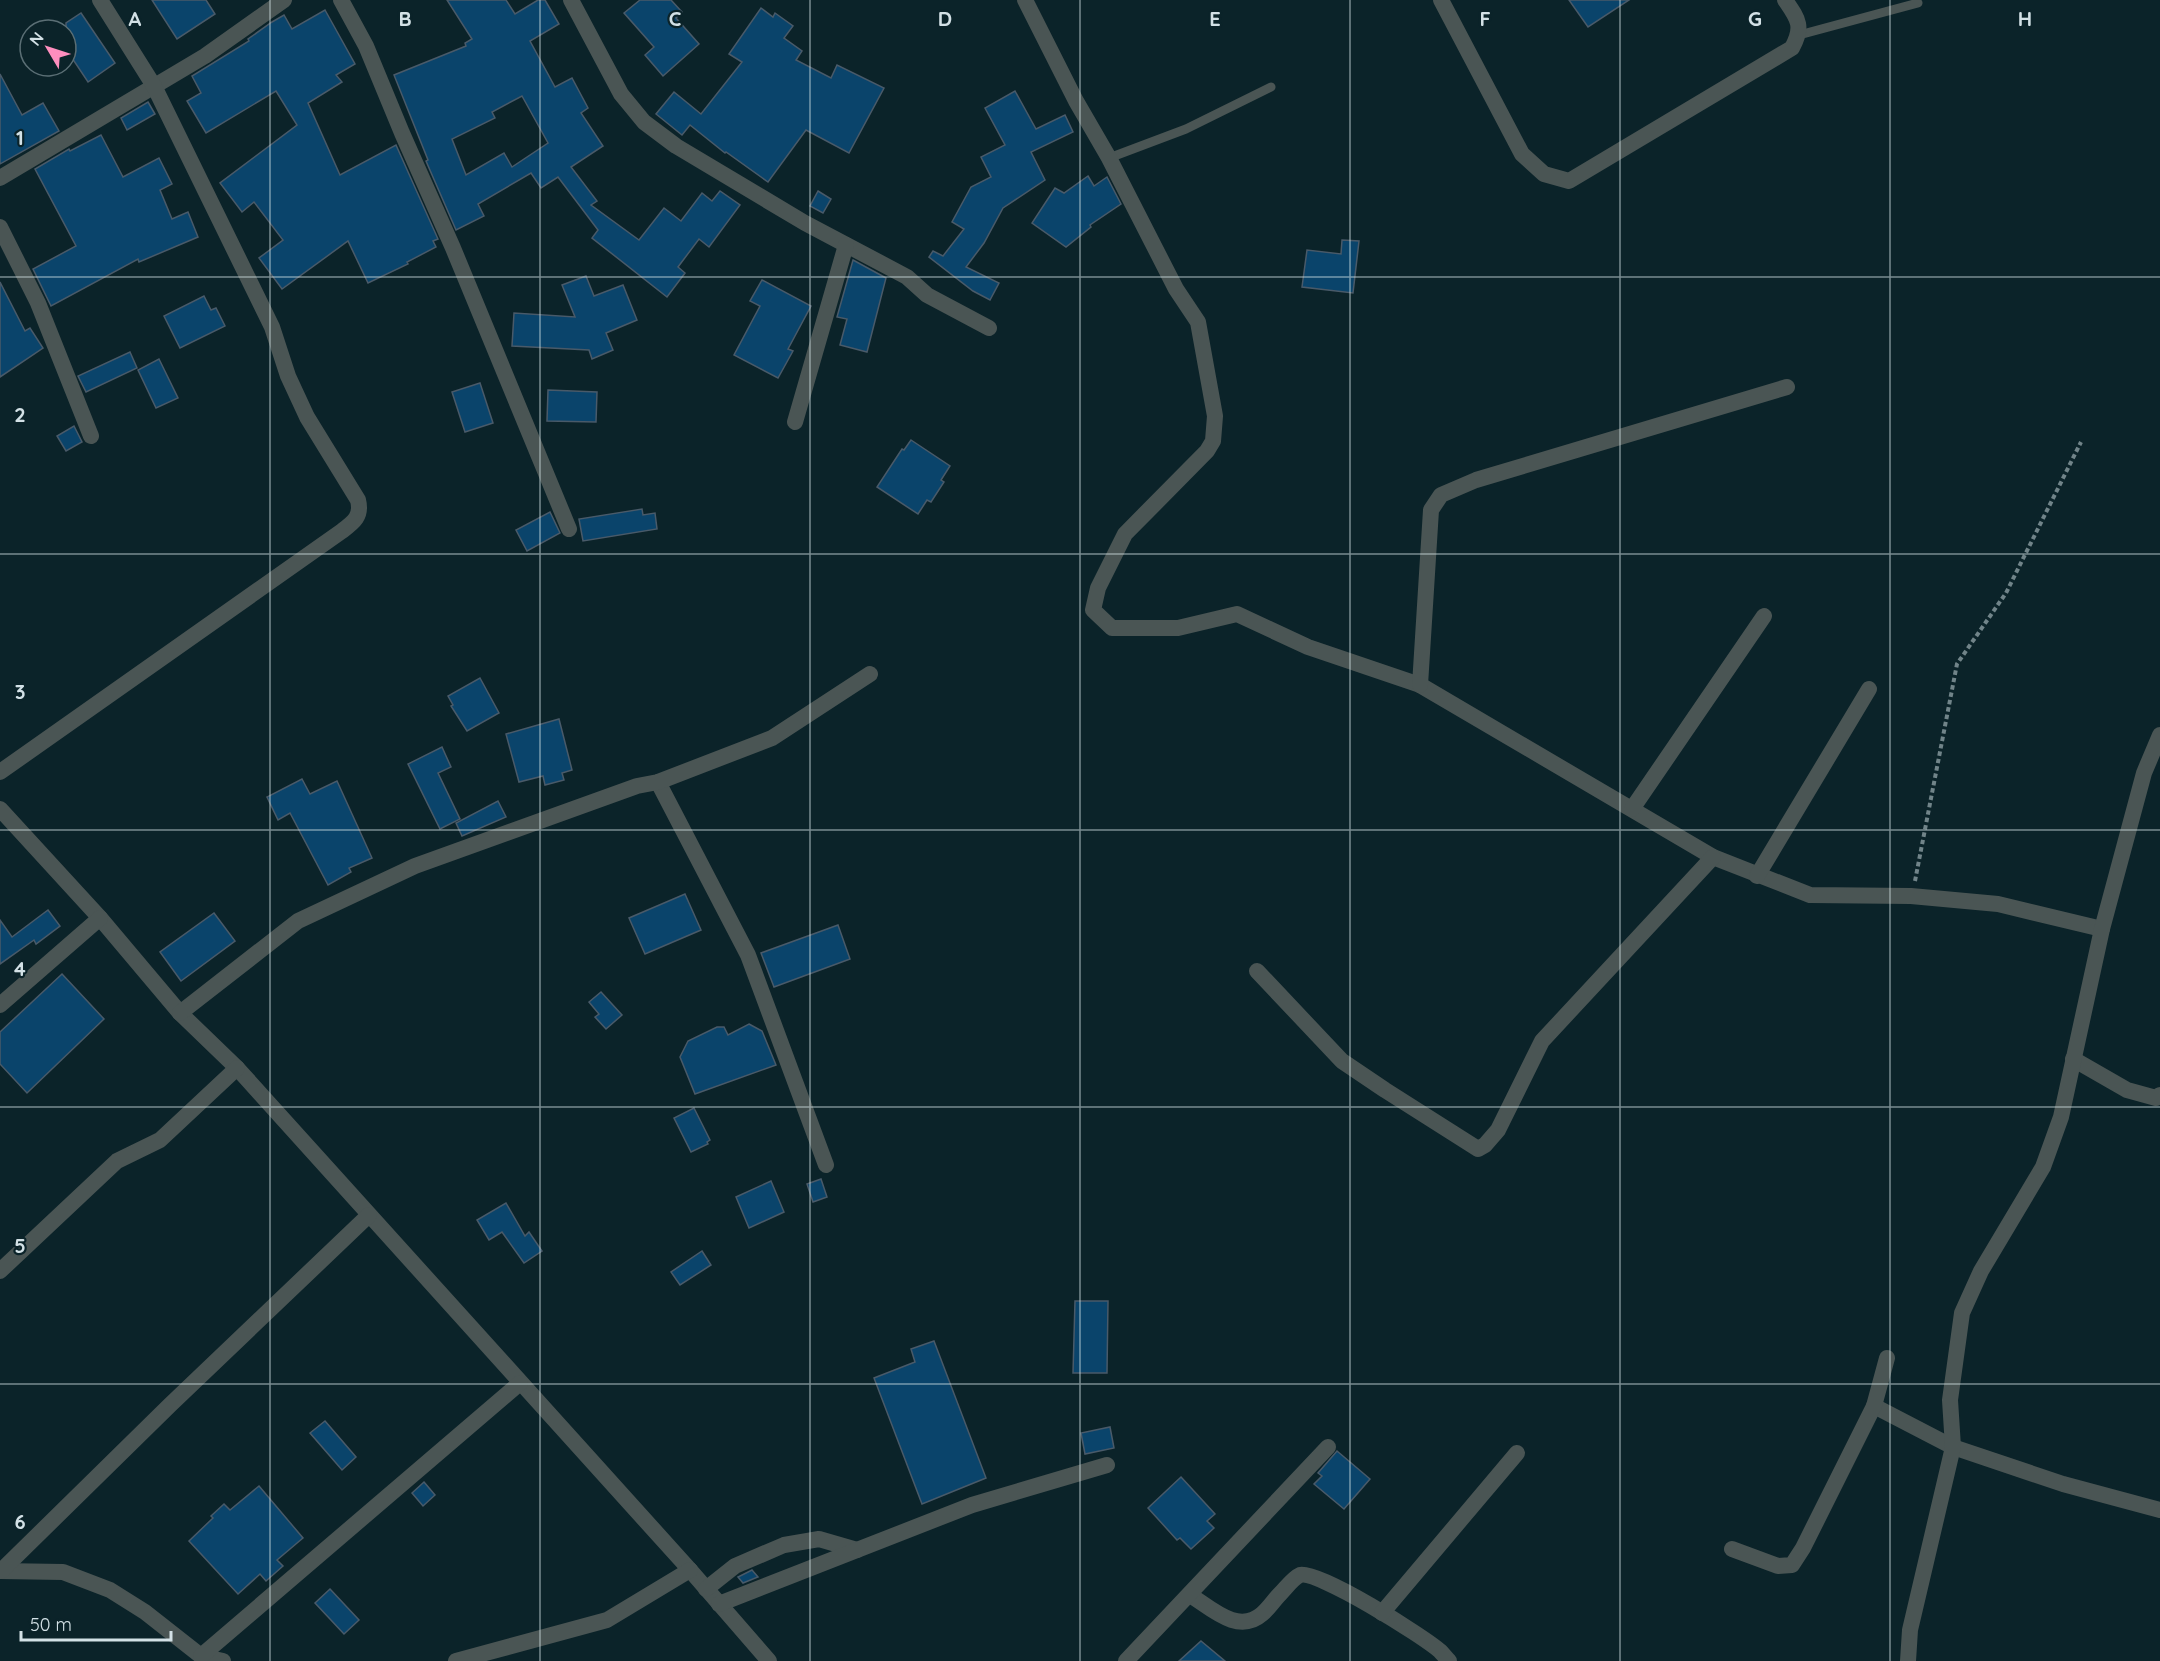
<svg xmlns="http://www.w3.org/2000/svg" width="2160" height="1661" font-family="Quicksand,sans-serif">
	<style>
		.building { fill: #0a446b; stroke: #495a69; stroke-width: 1.5; fill-rule: evenodd }
		.lines { fill: none; stroke-linecap: round; stroke-linejoin: round }
		.path { stroke: #718489; stroke-width: 4; stroke-dasharray: 4.5 3; stroke-linecap: butt }
		.service { stroke: #4a5554; stroke-width: 9 }
		.minor { stroke: #4a5554; stroke-width: 16 }
		.grid { fill: none; stroke: #d3e1e6; stroke-width: 1.5; stroke-opacity: 0.55 }
		.grid-label { font-size: 20px; text-anchor: middle; font-weight: bold; fill: #d3e1e6; stroke: #0b2329; stroke-width: 4.5; stroke-linejoin: round; paint-order: stroke }
	</style>
	<rect width="100%" height="100%" fill="#0b2329"/>
	<!-- building -->
	<g class="building">
		<polygon points="152,0 206,0 215,14 177,39"/>
		<path d="M447,0h59l9,14 23,-14h7l14,24 -29,17 25,46 17,-9 16,30 -7,5 22,33 -32,21 26,34 -6,4 48,35 25,-32 17,13 21,-28 10,8 8,-10 20,14 -31,42 -10,-8 -21,28 7,6 -18,24 -75,-59 6,-8 -40,-53 -17,11 -10,-15 -53,31 6,12 -28,14 -30,-69 2,-1 -34,-85 72,-29 -1,-3 7,-4zM522,96l26,47 -36,24 -8,-14 -38,22 -14,-36 43,-21 -3,-6z"/>
		<polygon points="640,0 671,0 682,12 676,18 699,44 663,76 645,55 654,47 624,13"/>
		<polygon points="1569,0 1629,0 1588,27"/>
		<polygon points="761,8 773,17 775,13 793,26 784,38 802,51 796,60 831,78 837,65 884,88 849,153 806,130 768,182 726,152 725,153 690,125 682,135 656,114 674,92 701,114 742,62 729,54"/>
		<polygon points="325,10 355,64 336,75 342,82 308,103 340,175 396,145 438,239 433,241 436,247 407,262 408,264 368,283 348,241 282,289 259,258 283,240 254,202 242,212 220,183 297,125 276,91 206,133 187,101 201,93 192,76 249,41 248,39 272,22 284,15 292,29"/>
		<polygon points="81,13 115,63 88,82 66,49 66,23"/>
		<polygon points="0,74 22,115 43,103 59,131 0,164"/>
		<polygon points="1015,91 1036,129 1065,115 1073,132 1031,152 1045,180 1003,208 984,243 966,267 999,283 990,300 973,291 929,257 933,251 943,256 964,229 952,222 971,187 991,177 981,157 1005,145 985,108"/>
		<polygon points="148,102 155,114 127,130 121,118"/>
		<polygon points="101,135 123,177 159,158 172,184 160,190 172,219 188,212 198,237 139,262 138,259 51,306 33,269 76,246 35,169 69,149 70,151"/>
		<polygon points="1088,176 1094,186 1107,177 1121,204 1090,225 1091,227 1066,247 1032,223 1055,188 1064,193"/>
		<polygon points="818,191 831,199 823,213 810,206"/>
		<polygon points="1342,240 1359,241 1353,293 1302,287 1307,250 1341,254"/>
		<polygon points="853,260 886,278 867,352 840,345 847,319 837,317"/>
		<polygon points="586,276 594,296 623,285 637,320 606,333 613,350 592,359 589,350 512,346 514,313 575,317 562,285"/>
		<polygon points="762,280 811,306 788,349 793,351 778,378 734,355 760,306 750,301"/>
		<polygon points="0,282 25,331 30,328 43,348 0,377"/>
		<polygon points="204,296 211,310 216,308 225,326 180,348 164,316"/>
		<polygon points="130,352 137,368 86,392 78,376"/>
		<polygon points="159,359 178,398 156,408 138,370"/>
		<polygon points="480,383 493,423 465,432 452,392"/>
		<polygon points="548,390 597,392 596,422 547,421"/>
		<polygon points="74,426 82,442 66,451 57,436"/>
		<polygon points="911,440 950,466 941,480 944,482 931,502 927,500 918,514 877,487 902,449 904,450"/>
		<polygon points="642,509 643,515 655,513 657,529 583,541 579,519"/>
		<polygon points="550,512 560,533 527,551 516,530"/>
		<polygon points="480,678 499,713 467,731 451,706 453,705 448,696"/>
		<polygon points="559,719 572,770 562,773 564,780 545,785 543,776 519,782 506,734"/>
		<polygon points="442,747 451,767 438,773 460,819 440,829 408,764"/>
		<polygon points="302,779 310,794 337,781 372,858 349,868 351,872 328,885 290,813 278,820 267,797"/>
		<polygon points="498,801 506,817 462,836 456,823"/>
		<polygon points="685,894 701,930 645,954 629,918"/>
		<polygon points="48,910 60,926 36,944 34,940 0,964 0,920 12,937"/>
		<polygon points="214,913 235,941 181,981 160,952"/>
		<polygon points="838,925 850,959 774,987 761,953"/>
		<polygon points="62,974 104,1019 27,1093 0,1064 0,1032"/>
		<polygon points="601,992 622,1015 606,1029 595,1017 599,1014 589,1002"/>
		<polygon points="749,1024 762,1031 776,1065 695,1094 680,1057 688,1041 717,1027 724,1027 728,1035"/>
		<polygon points="694,1108 710,1140 707,1142 708,1144 691,1152 674,1118"/>
		<polygon points="821,1179 827,1197 813,1202 807,1184"/>
		<polygon points="771,1181 784,1212 749,1228 736,1197"/>
		<polygon points="506,1203 525,1236 529,1232 542,1251 524,1263 502,1232 489,1240 477,1220"/>
		<polygon points="702,1251 711,1265 680,1285 671,1272"/>
		<polygon points="1075,1301 1108,1301 1107,1373 1073,1373"/>
		<polygon points="934,1341 986,1478 922,1504 874,1378 915,1362 911,1349"/>
		<polygon points="325,1421 356,1457 342,1470 310,1433"/>
		<polygon points="1110,1427 1114,1448 1085,1454 1081,1433"/>
		<polygon points="1337,1451 1370,1479 1344,1509 1314,1484 1322,1476 1318,1473"/>
		<polygon points="1181,1477 1215,1514 1207,1521 1214,1528 1191,1549 1180,1538 1177,1540 1148,1508"/>
		<polygon points="424,1482 435,1495 423,1506 412,1493"/>
		<polygon points="259,1486 303,1538 277,1560 283,1566 266,1581 260,1574 238,1594 189,1541 213,1518 211,1516 224,1504 230,1510"/>
		<polygon points="752,1570 758,1577 743,1583 738,1577"/>
		<polygon points="330,1589 359,1620 344,1634 315,1603"/>
		<polygon points="1201,1641 1225,1661 1179,1661"/>
	</g>
	<g class="lines">
		<!-- path -->
		<polyline class="path" points="1915,881 1957,664 2006,593 2081,442"/>
		<!-- service -->
		<g class="service">
			<polyline points="1799,35 1918,3"/>
			<polyline points="1109,158 1186,129 1271,87"/>
		</g>
		<!-- minor -->
		<g class="minor">
			<polyline points="341,0 366,46 402,133 453,248 569,529"/>
			<polyline points="571,0 621,94 644,122 676,146 805,223 907,277 927,295 989,328"/>
			<polyline points="1025,0 1076,101 1109,158 1176,289 1198,322 1215,416 1213,441 1207,451 1125,534 1098,588 1093,610 1112,628 1178,628 1237,614 1308,647 1420,685 1713,857 1810,895 1911,896 1998,904 2102,929"/>
			<path d="M1441,0l81,154 22,20 25,7 223,-133c12,-22 6,-29 -7,-48"/>
			<polyline points="0,178 205,56 284,0"/>
			<polyline points="0,227 38,303 91,436"/>
			<polyline points="795,422 846,245"/>
			<polyline points="1420,685 1431,510 1441,495 1476,480 1787,387"/>
			<path d="M0,772l342,-241c12,-9 20,-15 16,-31l-51,-83 -19,-41 -16,-49 -118,-241 -54,-86"/>
			<polyline points="658,782 748,955 826,1165"/>
			<polyline points="0,809 100,918 180,1013 237,1068 690,1570 769,1661"/>
			<polyline points="1632,809 1764,616"/>
			<polyline points="1757,876 1869,689"/>
			<polyline points="1257,971 1342,1061 1385,1090 1478,1149 1485,1145 1498,1130 1542,1041 1713,857"/>
			<polyline points="0,1005 100,918"/>
			<polyline points="180,1013 298,921 415,866 637,786 658,782 772,738 870,674"/>
			<polyline points="2073,1059 2127,1090 2156,1098 2160,1095"/>
			<polyline points="0,1271 117,1161 160,1140 237,1068"/>
			<polyline points="1874,1406 1953,1447 2063,1484 2160,1510"/>
			<polyline points="1732,1549 1778,1566 1792,1565 1803,1548 1874,1406 1887,1358"/>
			<polyline points="0,1571 63,1572 110,1590 145,1612 201,1656 223,1661"/>
			<polyline points="1,1571 170,1405 369,1215"/>
			<polyline points="706,1589 735,1566 784,1545 819,1539 857,1550"/>
			<path d="M1190,1595c21,13 48,40 72,19 7,-6 12,-14 18,-20 6,-6 13,-16 20,-19 18,-5 123,61 140,76 3,3 6,7 9,10"/>
			<polyline points="719,1604 972,1505 1107,1465"/>
			<polyline points="1382,1613 1517,1453"/>
			<polyline points="201,1656 520,1383"/>
			<polyline points="456,1661 607,1620 690,1570"/>
			<polyline points="1126,1661 1328,1447"/>
			<polyline points="1908,1661 1910,1630 1953,1447 1950,1400 1962,1313 1981,1271 2043,1167 2061,1117 2102,929 2144,773 2160,735"/>
		</g>
	</g>
	<!-- grid -->
	<path class="grid" d="M270,0v1661M540,0v1661M810,0v1661M1080,0v1661M1350,0v1661M1620,0v1661M1890,0v1661M0,277h2160M0,554h2160M0,830h2160M0,1107h2160M0,1384h2160"/>
	<g class="grid-label">
		<text x="135" y="26">A</text>
		<text x="405" y="26">B</text>
		<text x="675" y="26">C</text>
		<text x="945" y="26">D</text>
		<text x="1215" y="26">E</text>
		<text x="1485" y="26">F</text>
		<text x="1755" y="26">G</text>
		<text x="2025" y="26">H</text>
		<text x="20" y="145">1</text>
		<text x="20" y="422">2</text>
		<text x="20" y="699">3</text>
		<text x="20" y="976">4</text>
		<text x="20" y="1253">5</text>
		<text x="20" y="1529">6</text>
	</g>
	<!-- north arrow -->
	<g transform="translate(48 48) rotate(309)"><circle r="28" fill="#0b2329" stroke="#5b6f75" stroke-width="1.5"/>
	<path d="M0-4.5L10 22L0 15L-10 22Z" fill="#fe8ebe"/>
	<text y="-9" font-size="16" font-weight="bold" text-anchor="middle" fill="#d3e1e6">N</text>
	</g>
	<!-- scale -->
	<path d="M21 1631v9h150v-9" fill="none" stroke="#d3e1e6" stroke-width="3"/>
	<text x="30" y="1631" font-size="18" fill="#d3e1e6" stroke="#0b2329" stroke-width="4.5" paint-order="stroke">50 m</text>
</svg>
